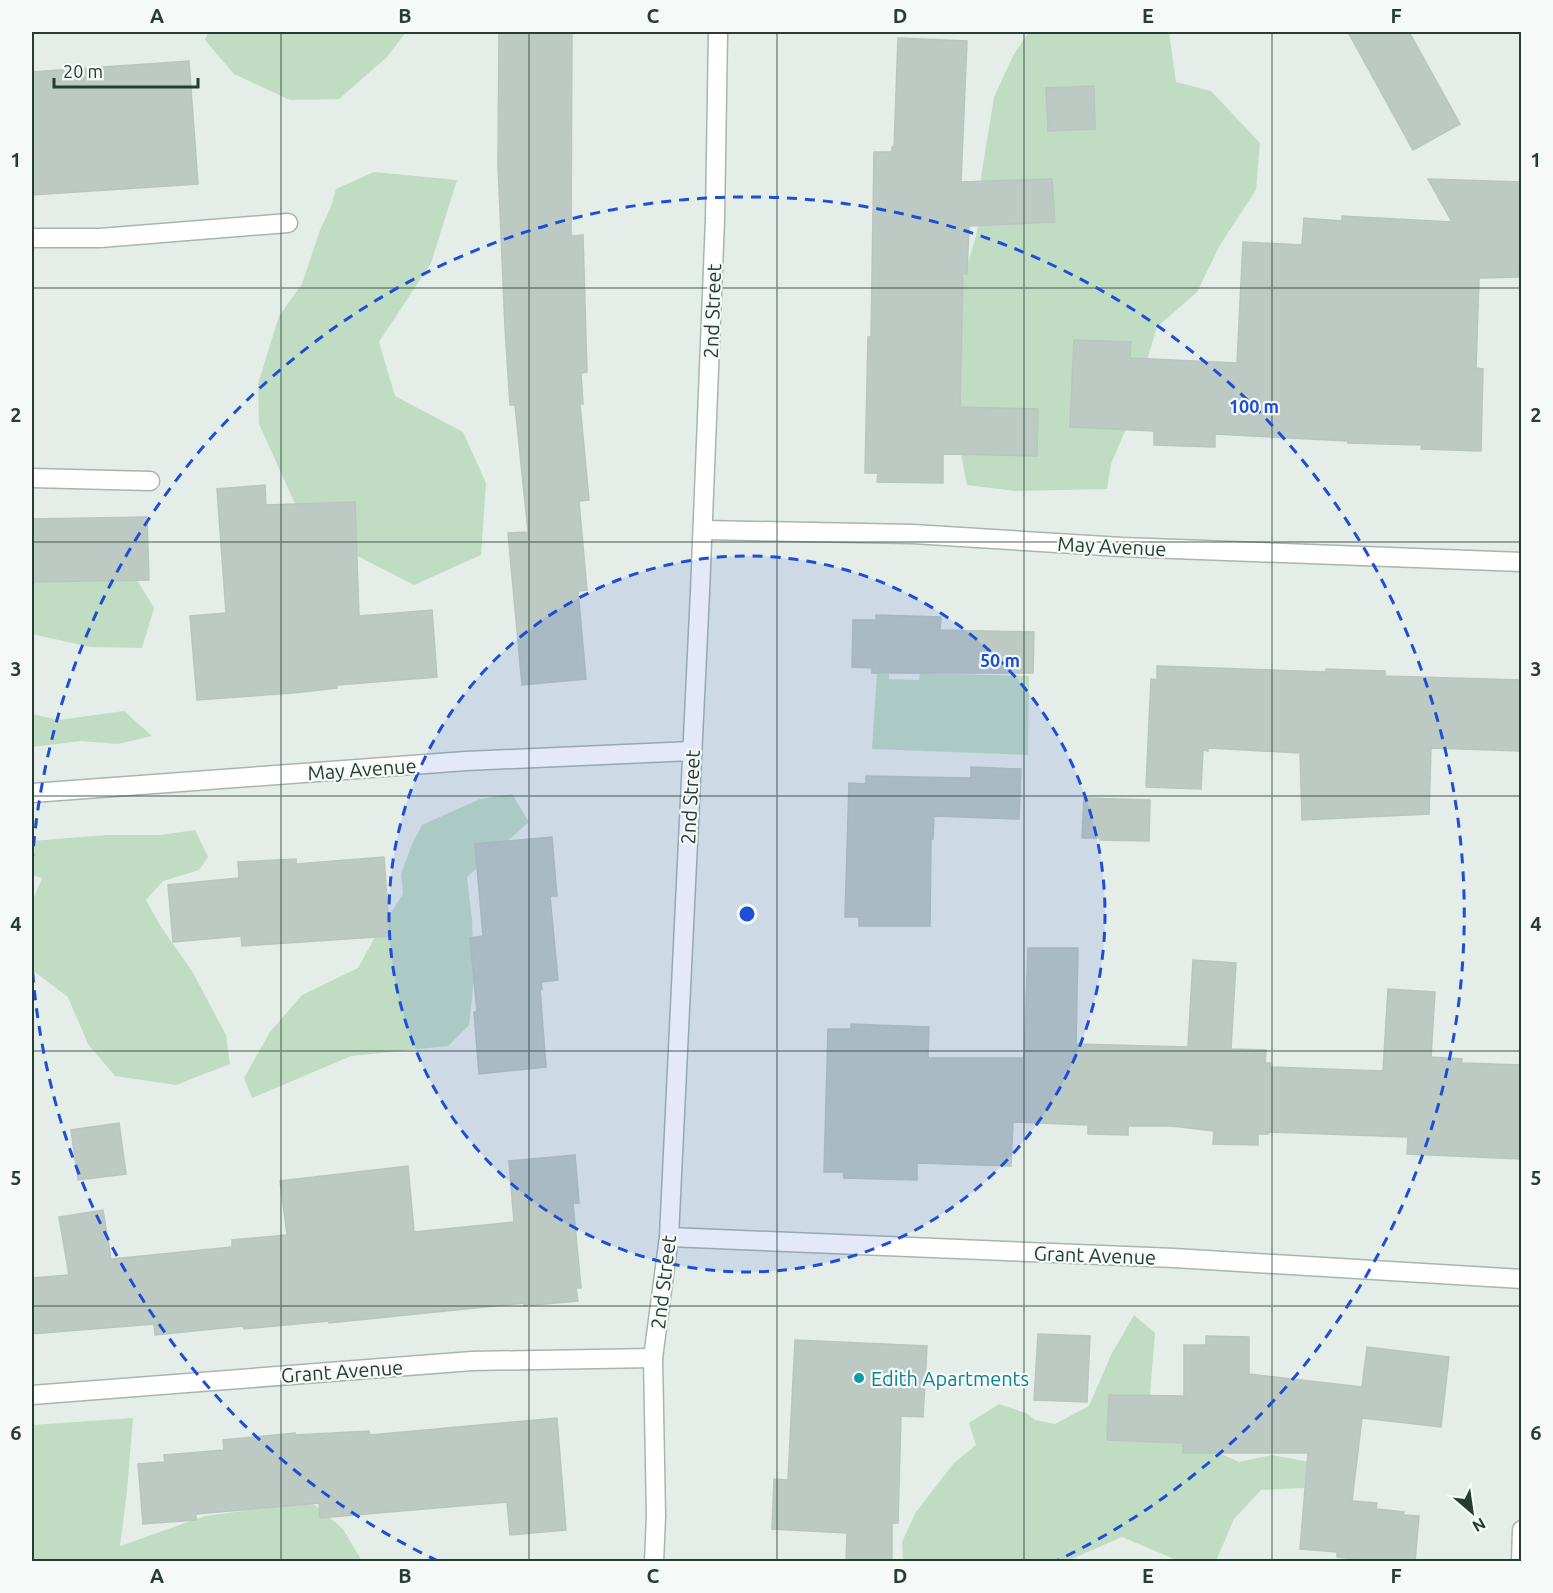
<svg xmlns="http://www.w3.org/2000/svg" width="1553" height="1593" font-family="Ubuntu,sans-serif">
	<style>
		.green { fill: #c0dcc3 }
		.building { fill: #bdcac3; stroke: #b8c6be; stroke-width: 1.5 }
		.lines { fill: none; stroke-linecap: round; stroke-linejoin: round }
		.service-casing { stroke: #a8b5ae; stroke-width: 21 }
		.minor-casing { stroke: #a8b5ae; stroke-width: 21 }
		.secondary-casing { stroke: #a4b7ae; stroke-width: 21 }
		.service { stroke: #fff; stroke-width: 18 }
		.minor { stroke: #fff; stroke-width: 18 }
		.secondary { stroke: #fff; stroke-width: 18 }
		.grid { fill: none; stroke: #253d33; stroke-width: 1.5; stroke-opacity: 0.55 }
		.ring { fill: none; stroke: #1d4ed8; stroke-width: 3; stroke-dasharray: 10 8 }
		.culture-dot { fill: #0f9aa8; stroke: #f5f9f7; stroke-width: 2 }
		.labels { text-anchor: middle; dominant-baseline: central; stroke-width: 4.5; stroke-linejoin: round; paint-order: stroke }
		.street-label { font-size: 20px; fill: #253d33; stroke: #f5f9f7 }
		.culture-label { font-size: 20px; fill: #0d838f; stroke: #f5f9f7; text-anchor: start }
		.centre { fill: #1d4ed8; stroke: #f5f9f7; stroke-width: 3 }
		.ring-label { font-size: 18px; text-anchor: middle; font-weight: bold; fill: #1d4ed8; stroke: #f5f9f7; stroke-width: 4.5; stroke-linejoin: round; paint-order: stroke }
		.neatline { fill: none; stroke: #253d33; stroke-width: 2 }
		.grid-label { font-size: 20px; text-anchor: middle; font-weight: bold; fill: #253d33 }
	</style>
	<rect width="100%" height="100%" fill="#e5ede8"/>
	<!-- green -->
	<g class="green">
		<polygon points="208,32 406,32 387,57 339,99 290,100 234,74 205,40"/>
		<polygon points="1029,32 1169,32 1176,82 1211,91 1260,143 1256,190 1220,245 1197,292 1157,327 1128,424 1111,464 1107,489 1014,491 967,485 952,408 952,318 977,232 982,171 994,97 1014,54"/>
		<polygon points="374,172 457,180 431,263 379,342 395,396 463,432 486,483 481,555 414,585 307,530 259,424 258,384 279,316 302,284 320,230 331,207 336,189"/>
		<polygon points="137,580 154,608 142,648 90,647 32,634 32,582"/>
		<polygon points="877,673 889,674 889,679 919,680 920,673 1029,676 1028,755 872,749"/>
		<polygon points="124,711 152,736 118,744 81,741 32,747 32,714 59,720"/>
		<polygon points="512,794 529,822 467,877 472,920 474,979 469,1025 448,1046 351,1056 252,1098 244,1078 270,1032 302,995 358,968 375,937 403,894 401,874 412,844 422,825 480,799"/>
		<polygon points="195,830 208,857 199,870 163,881 146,900 161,927 192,971 226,1035 230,1064 176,1085 115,1076 88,1044 68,997 32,970 32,902 42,878 32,875 32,841 106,835 160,835"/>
		<polygon points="1134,1315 1155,1333 1150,1394 1161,1427 1239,1462 1272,1455 1315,1463 1326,1487 1261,1490 1234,1519 1216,1561 1179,1561 1122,1537 1067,1561 903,1561 902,1542 916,1512 954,1463 976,1445 969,1423 999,1404 1026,1413 1035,1420 1055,1424 1089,1406 1111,1355"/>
		<polygon points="133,1418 127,1491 120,1546 205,1516 311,1502 343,1529 362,1561 32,1562 32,1425"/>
	</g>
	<!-- building -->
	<g class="building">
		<polygon points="499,32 572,32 571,236 583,235 587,372 581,373 583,404 580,404 589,500 579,501 587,590 578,591 586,679 522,685 508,533 528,532 515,405 510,405 505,328 498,165"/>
		<polygon points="1348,32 1409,32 1460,124 1413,150"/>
		<polygon points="898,38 967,41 961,182 1052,179 1055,222 969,226 967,274 963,274 960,407 1038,409 1037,456 943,454 943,483 877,482 878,473 865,473 868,337 871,337 874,152 892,152 892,147 894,147"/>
		<polygon points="189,61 198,184 32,195 32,72"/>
		<polygon points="1094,86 1095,129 1048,131 1046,88"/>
		<polygon points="1428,179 1521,182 1519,277 1479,278 1476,368 1483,369 1481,451 1421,449 1422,445 1348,443 1348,441 1215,434 1215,447 1154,445 1154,431 1070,427 1074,340 1131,342 1130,358 1237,363 1243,242 1302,245 1304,218 1342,221 1342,216 1452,222"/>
		<polygon points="265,485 266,505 355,502 359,616 432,610 437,677 337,685 337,688 293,693 197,700 190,616 226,613 217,489"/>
		<polygon points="147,517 149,580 32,582 32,519"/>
		<polygon points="876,615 941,617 940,630 1034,632 1033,673 872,673 872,668 852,667 853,620 876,620"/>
		<polygon points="1157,666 1326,672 1326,669 1385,671 1385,676 1521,680 1521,751 1431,748 1429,814 1302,820 1300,753 1208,748 1208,751 1203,750 1201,789 1146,787 1151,679 1157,680"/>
		<polygon points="971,767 1021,769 1019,819 934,816 933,839 931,839 930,926 859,926 859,917 845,917 849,783 866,784 866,776 971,778"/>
		<polygon points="1084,798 1150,800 1149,841 1100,840 1100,838 1082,838"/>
		<polygon points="552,837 557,896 550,896 558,980 541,982 542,989 540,989 546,1067 479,1074 474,1012 477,1012 470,938 483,936 475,844"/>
		<polygon points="384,857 390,936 242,946 241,936 173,942 168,885 239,878 238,862 296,859 296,864"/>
		<polygon points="1028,948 1078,948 1076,1044 1188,1047 1193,960 1236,963 1231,1049 1266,1050 1265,1063 1270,1063 1270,1067 1383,1071 1388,989 1435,992 1431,1057 1462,1059 1461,1063 1521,1065 1521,1159 1407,1154 1408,1137 1268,1132 1268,1134 1258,1134 1258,1145 1213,1144 1214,1131 1172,1126 1128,1126 1128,1135 1088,1134 1088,1125 1013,1122 1011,1166 917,1163 917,1180 844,1178 843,1172 824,1172 828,1029 851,1029 851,1024 929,1027 928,1058 1024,1058"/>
		<polygon points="119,1123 126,1174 78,1180 71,1130"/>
		<polygon points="575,1155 579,1203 573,1203 581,1288 576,1288 578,1301 524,1306 524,1303 329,1323 329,1321 244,1329 243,1326 155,1335 154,1324 32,1334 32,1278 69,1275 59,1217 103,1210 111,1259 232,1247 232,1240 287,1235 280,1181 408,1166 414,1232 514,1222 509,1161"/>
		<polygon points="1038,1334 1090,1336 1087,1402 1034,1400"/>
		<polygon points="1206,1336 1249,1337 1249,1374 1362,1387 1367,1347 1449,1357 1441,1427 1362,1418 1352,1501 1377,1503 1376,1509 1404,1512 1403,1515 1419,1516 1415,1562 1385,1562 1337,1557 1337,1552 1300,1549 1308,1453 1183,1453 1183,1443 1107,1440 1109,1395 1184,1396 1184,1345 1206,1345"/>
		<polygon points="795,1340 927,1346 923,1417 901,1416 898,1523 892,1523 892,1562 846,1562 847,1533 772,1529 774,1479 788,1480"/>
		<polygon points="557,1418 566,1530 510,1535 507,1502 320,1518 319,1503 196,1514 196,1520 143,1524 138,1464 165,1462 164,1455 224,1450 223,1440 295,1433 295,1435 369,1431 370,1435"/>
	</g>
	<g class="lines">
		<!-- service casing -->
		<g class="service-casing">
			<g id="service">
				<polyline points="32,238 100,238 288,223"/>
				<polyline points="32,478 150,481"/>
			</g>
		</g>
		<!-- minor casing -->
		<g class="minor-casing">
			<g id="minor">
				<polyline points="703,530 913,534 1122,547 1522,562"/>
				<polyline points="32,793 466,761 692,751"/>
				<polyline points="669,1237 1174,1258 1522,1279"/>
				<polyline points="32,1395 472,1361 653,1358"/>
				<polyline points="1521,1562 1522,1530"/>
			</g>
		</g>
		<!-- secondary casing -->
		<g class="secondary-casing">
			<polyline id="secondary" points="654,1562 656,1516 653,1358 669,1237 700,592 715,219 718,32"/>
		</g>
		<!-- service -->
		<use href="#service" class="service"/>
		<!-- minor -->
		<use href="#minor" class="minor"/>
		<!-- secondary -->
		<use href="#secondary" class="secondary"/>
	</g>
	<!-- grid -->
	<path class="grid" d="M281,32v1530M529,32v1530M777,32v1530M1024,32v1530M1272,32v1530M32,288h1490M32,542h1490M32,796h1490M32,1051h1490M32,1306h1490"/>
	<!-- distance rings -->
	<circle cx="747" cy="914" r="358" fill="#1d4ed8" fill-opacity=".12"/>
	<g class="ring">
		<circle cx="747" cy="914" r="358"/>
		<path d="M438 1561A717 717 0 0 1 32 964M32 864A717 717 0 1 1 1056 1561"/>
	</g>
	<!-- markers -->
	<circle class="culture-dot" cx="859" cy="1378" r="6"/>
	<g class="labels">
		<!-- street labels -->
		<g class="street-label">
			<text transform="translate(712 311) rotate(-88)">2nd Street</text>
			<text transform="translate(1112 546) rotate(3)">May Avenue</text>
			<text transform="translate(362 769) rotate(-4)">May Avenue</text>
			<text transform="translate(690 797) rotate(-87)">2nd Street</text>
			<text transform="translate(1095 1255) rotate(2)">Grant Avenue</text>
			<text transform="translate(663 1282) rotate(-83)">2nd Street</text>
			<text transform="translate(342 1371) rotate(-4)">Grant Avenue</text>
		</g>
		<!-- culture labels -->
		<g class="culture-label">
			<text x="871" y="1378">Edith Apartments</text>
		</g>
	</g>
	<circle cx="747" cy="914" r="9" class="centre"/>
	<g class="ring-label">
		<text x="1254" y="413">100 m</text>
		<text x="1000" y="667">50 m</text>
	</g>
	<!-- border -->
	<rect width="1553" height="1593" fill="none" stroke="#f5f9f7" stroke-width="66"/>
	<!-- north arrow -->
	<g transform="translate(1472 1512) rotate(151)" stroke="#f5f9f7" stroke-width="4.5" paint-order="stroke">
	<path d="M0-4.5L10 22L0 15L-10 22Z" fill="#253d33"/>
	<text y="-9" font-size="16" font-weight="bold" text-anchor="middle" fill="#253d33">N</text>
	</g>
	<!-- scale -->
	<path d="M54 78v9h144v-9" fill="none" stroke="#253d33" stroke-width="3"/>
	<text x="63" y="78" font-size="18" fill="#253d33" stroke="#f5f9f7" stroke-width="4.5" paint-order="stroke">20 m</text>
	<rect x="33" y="33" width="1487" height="1527" class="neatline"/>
	<g class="grid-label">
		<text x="157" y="23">A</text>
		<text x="405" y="23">B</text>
		<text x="653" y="23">C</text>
		<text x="900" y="23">D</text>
		<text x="1148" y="23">E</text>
		<text x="1396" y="23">F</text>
		<text x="16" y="167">1</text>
		<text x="1536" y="167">1</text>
		<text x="16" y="422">2</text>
		<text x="1536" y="422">2</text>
		<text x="16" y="676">3</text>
		<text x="1536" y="676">3</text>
		<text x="16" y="931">4</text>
		<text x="1536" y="931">4</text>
		<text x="16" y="1185">5</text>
		<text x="1536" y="1185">5</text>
		<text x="16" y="1440">6</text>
		<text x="1536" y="1440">6</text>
		<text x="157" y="1583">A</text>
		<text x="405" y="1583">B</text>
		<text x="653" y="1583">C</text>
		<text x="900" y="1583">D</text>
		<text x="1148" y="1583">E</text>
		<text x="1396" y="1583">F</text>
	</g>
</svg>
